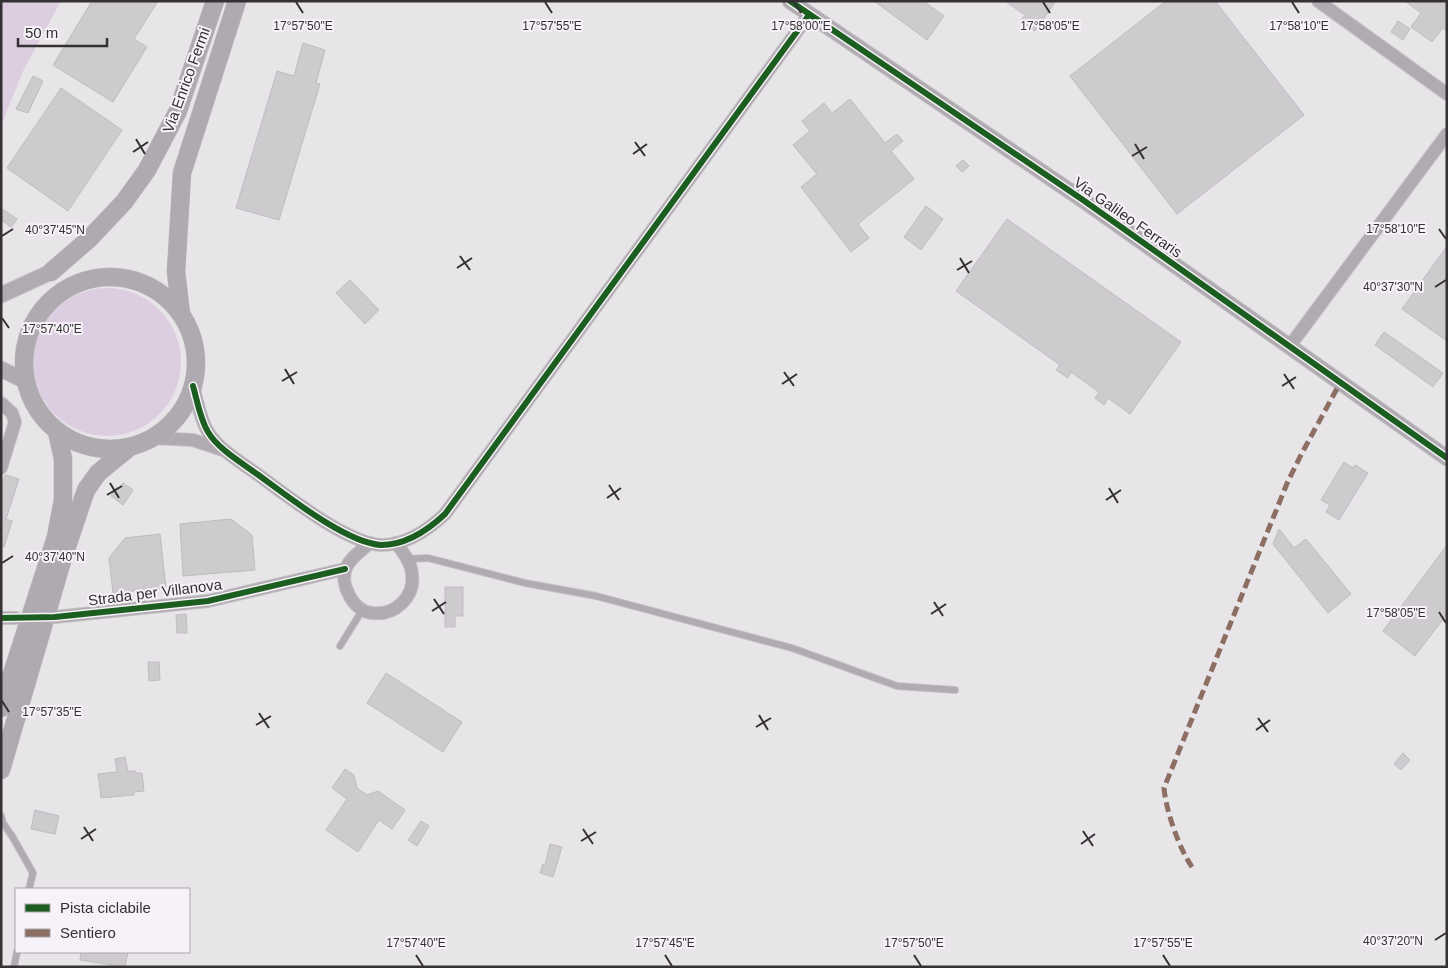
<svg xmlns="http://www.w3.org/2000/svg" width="1448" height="968" font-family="Helvetica,sans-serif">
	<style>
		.green { fill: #ddcde1 }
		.building { fill: #cecbcf; stroke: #bfbcc0 }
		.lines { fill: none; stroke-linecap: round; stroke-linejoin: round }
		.service-casing { stroke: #c4c2c4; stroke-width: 8 }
		.minor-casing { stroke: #c4c2c4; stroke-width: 14 }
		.tertiary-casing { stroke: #c4c2c4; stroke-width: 17 }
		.secondary-casing { stroke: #c4c2c4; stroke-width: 19 }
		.service { stroke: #afabb0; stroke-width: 6 }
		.minor { stroke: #afabb0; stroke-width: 12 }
		.tertiary { stroke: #afabb0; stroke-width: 15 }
		.secondary { stroke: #aeaaaf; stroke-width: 18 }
		.quiet { stroke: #8d6e63; stroke-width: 5; stroke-dasharray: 10 5; stroke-linecap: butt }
		.cycleway-casing { stroke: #f7f1f8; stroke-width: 9 }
		.cycleway { stroke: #1b5e20; stroke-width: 6 }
		.ticks { fill: none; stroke: #343134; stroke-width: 2 }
		.labels { text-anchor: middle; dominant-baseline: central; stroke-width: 4; stroke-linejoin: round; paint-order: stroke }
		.street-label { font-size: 15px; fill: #343134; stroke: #f7f1f8 }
		.ticks-label { font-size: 12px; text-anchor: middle; fill: #343134; stroke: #f7f1f8; stroke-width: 4; stroke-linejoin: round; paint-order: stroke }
	</style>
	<rect width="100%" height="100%" fill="#e8e5e9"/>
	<!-- green -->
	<g class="green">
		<polygon points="1,1 61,1 24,69 1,125"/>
		<circle cx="107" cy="362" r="74"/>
	</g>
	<!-- building -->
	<g class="building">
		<polygon points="92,1 158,1 134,39 147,47 113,102 53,65"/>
		<polygon points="874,1 923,1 944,16 927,40"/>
		<polygon points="1005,1 1056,1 1035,31 1021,21 1025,15"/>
		<polygon points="1166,1 1215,1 1304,115 1177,214 1070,76"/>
		<polygon points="1405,1 1447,1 1447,31 1443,28 1432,42 1411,27 1421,13"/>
		<polygon points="1398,21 1410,29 1403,40 1391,32"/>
		<polygon points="303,43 325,50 316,83 320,84 279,220 236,208 277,71 294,76"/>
		<polygon points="33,76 43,81 28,113 16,109"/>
		<polygon points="61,88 122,130 68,211 7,168"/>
		<polygon points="850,99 885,143 897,134 903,141 891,151 914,179 858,224 869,238 851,252 801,187 817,174 793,145 810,131 802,121 824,103 832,113"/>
		<polygon points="963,160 969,166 962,172 956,166"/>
		<polygon points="926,206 943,219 921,250 904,237"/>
		<polygon points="1,208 17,219 11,227 1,220"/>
		<polygon points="1007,219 1181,342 1130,414 1108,398 1104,405 1095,398 1099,392 1071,372 1068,378 1056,370 1060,365 956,291"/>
		<polygon points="1447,246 1447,341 1402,309"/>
		<polygon points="350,280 379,310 365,324 336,293"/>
		<polygon points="1384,332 1443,373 1433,387 1375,345"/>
		<polygon points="1344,462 1353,468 1355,465 1368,473 1339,520 1326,512 1330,505 1321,500"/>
		<polygon points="5,475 19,479 6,519 12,521 4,547 1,547 1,488"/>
		<polygon points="123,483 133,490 123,505 111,496 117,487 119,488"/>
		<polygon points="231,519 252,535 255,570 183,576 180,524"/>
		<polygon points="1279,529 1294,548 1306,539 1351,594 1328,613 1273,544"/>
		<polygon points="160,534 166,588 113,593 109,558 125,538"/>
		<polygon points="1447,545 1447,614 1415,656 1383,631"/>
		<polygon points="445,587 463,587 463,616 455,616 455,627 445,627"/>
		<polygon points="186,614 187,633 177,633 176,615"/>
		<polygon points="148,662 159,662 160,680 149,681"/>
		<polygon points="386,673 462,722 443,752 367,703"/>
		<polygon points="1403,753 1410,760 1401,770 1394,764"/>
		<polygon points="125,757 128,771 135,771 136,773 142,773 144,791 134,792 134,795 101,798 98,774 117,772 115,759"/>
		<polygon points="345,769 354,775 357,788 367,795 378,791 405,810 392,829 379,820 358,852 326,830 347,799 332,788"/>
		<polygon points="35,810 59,816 55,834 31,829"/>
		<polygon points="421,821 429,826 417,846 408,840"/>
		<polygon points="550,844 562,847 553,877 540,873 543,864 545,865"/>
		<polygon points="81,952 128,952 125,967 80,960"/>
	</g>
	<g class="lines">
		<!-- service casing -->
		<g class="service-casing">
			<g id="service">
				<polyline points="408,559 428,558 525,583 596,596 792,648 897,686 955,690"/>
				<polyline points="340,646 363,609"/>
				<polyline points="1,816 3,823 12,836 33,873 29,889"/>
				<polyline points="14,967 17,952"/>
			</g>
		</g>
		<!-- minor casing -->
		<g class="minor-casing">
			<g id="minor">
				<polyline points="1318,1 1447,94"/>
				<polyline points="1289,347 1447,134"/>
				<path d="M193,386c4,14 7,33 15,46 10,17 34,31 49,42 29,21 89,69 124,71 25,0 46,-14 64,-31l364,-499"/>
				<polyline points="1,403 12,413 15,422 1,468"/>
				<polyline points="152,438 193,440 223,450"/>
				<path d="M370,543c-8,7 -20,15 -24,25 -7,16 8,44 26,45 23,3 43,-16 40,-39 -1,-12 -9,-22 -16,-31"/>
				<polyline points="55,617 208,601 345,569"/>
				<polyline points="1,618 16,618"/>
			</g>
		</g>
		<!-- tertiary casing -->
		<g class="tertiary-casing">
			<g id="tertiary">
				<polyline points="790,1 1083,200 1447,458"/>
				<polyline points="1,295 51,272"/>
				<polyline points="1,369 25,381"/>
			</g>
		</g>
		<!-- secondary casing -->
		<g class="secondary-casing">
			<g id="secondary">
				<polyline points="51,272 89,239 124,202 147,170 178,111 215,1"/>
				<circle cx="110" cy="363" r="86"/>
				<polyline points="181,314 176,272 182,173 237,1"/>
				<polyline points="1,708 56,537 63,500 63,459 57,431"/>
				<polyline points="1,770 62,561 86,490 98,473 130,447"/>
			</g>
		</g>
		<!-- service -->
		<use href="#service" class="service"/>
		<!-- minor -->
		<use href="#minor" class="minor"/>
		<!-- tertiary -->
		<use href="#tertiary" class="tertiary"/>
		<!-- secondary -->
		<use href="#secondary" class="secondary"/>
		<!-- quiet -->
		<path class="quiet" d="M1192,867c-13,-19 -26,-56 -28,-79l124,-307 14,-28 38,-70"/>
		<!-- cycleway casing -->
		<g class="cycleway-casing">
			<g id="cycleway">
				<polyline points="790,1 1083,200 1447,458"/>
				<path d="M193,386c4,14 7,33 15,46 10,17 34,31 49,42 29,21 89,69 124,71 25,0 46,-14 64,-31l364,-499"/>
				<polyline points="1,618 55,617 208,601 345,569"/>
			</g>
		</g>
		<!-- cycleway -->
		<use href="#cycleway" class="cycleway"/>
	</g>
	<!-- ticks -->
	<path class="ticks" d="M296,2l7,11M545,2l7,11M794,2l7,11M1043,2l7,11M1292,2l7,11M136,139l9,15M635,142l10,14M1135,144l9,15M133,152l15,-10M633,154l14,-10M1132,156l15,-9M1439,229l7,10M2,236l11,-7M460,256l10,14M960,258l9,15M457,268l15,-10M957,270l15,-9M1435,287l11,-7M2,318l7,10M285,369l9,15M784,372l10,14M1284,374l10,15M282,381l15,-9M782,384l15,-10M1282,386l14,-9M110,483l9,15M609,485l10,15M1109,488l9,15M107,495l15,-9M607,498l14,-10M1106,500l15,-10M2,563l11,-7M434,599l10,15M934,602l9,14M432,611l14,-9M1439,612l7,11M931,614l15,-10M2,701l7,11M259,713l10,15M759,715l9,15M1258,718l10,14M256,725l15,-9M756,727l15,-9M1256,730l14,-10M84,827l9,14M583,829l10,15M1083,831l10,15M81,839l15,-10M581,841l15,-9M1081,844l14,-10M1435,940l11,-7M416,955l7,11M665,955l7,11M914,955l7,11M1163,955l7,11"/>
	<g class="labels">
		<!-- street labels -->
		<g class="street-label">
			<text transform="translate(186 80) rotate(-70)">Via Enrico Fermi</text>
			<text transform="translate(1128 217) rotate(35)">Via Galileo Ferraris</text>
			<text transform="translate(155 592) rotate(-7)">Strada per Villanova</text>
		</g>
	</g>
	<g class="ticks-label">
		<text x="303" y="30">17°57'50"E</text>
		<text x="552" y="30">17°57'55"E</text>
		<text x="801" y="30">17°58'00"E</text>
		<text x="1050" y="30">17°58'05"E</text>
		<text x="1299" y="30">17°58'10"E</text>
		<text x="1396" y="233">17°58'10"E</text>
		<text x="55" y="234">40°37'45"N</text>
		<text x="1393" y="291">40°37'30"N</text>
		<text x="52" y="333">17°57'40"E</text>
		<text x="55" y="561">40°37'40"N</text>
		<text x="1396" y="617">17°58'05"E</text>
		<text x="52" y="716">17°57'35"E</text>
		<text x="1393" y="945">40°37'20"N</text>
		<text x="416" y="947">17°57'40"E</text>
		<text x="665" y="947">17°57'45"E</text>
		<text x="914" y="947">17°57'50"E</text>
		<text x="1163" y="947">17°57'55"E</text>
	</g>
	<!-- border -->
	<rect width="1448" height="968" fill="none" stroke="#343134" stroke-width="5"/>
	<!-- legend -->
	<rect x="15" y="888" width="175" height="65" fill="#f7f1f8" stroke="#a9a4aa"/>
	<rect x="25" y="904" width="25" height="8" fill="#1b5e20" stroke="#a9a4aa"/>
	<text x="60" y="913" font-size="15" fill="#343134">Pista ciclabile</text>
	<rect x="25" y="929" width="25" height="8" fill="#8d6e63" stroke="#a9a4aa"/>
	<text x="60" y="938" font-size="15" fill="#343134">Sentiero</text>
	<!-- scale -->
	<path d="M18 38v8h89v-8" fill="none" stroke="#343134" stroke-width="2.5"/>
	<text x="25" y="38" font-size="15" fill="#343134" stroke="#f7f1f8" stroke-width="4" paint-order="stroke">50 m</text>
</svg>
